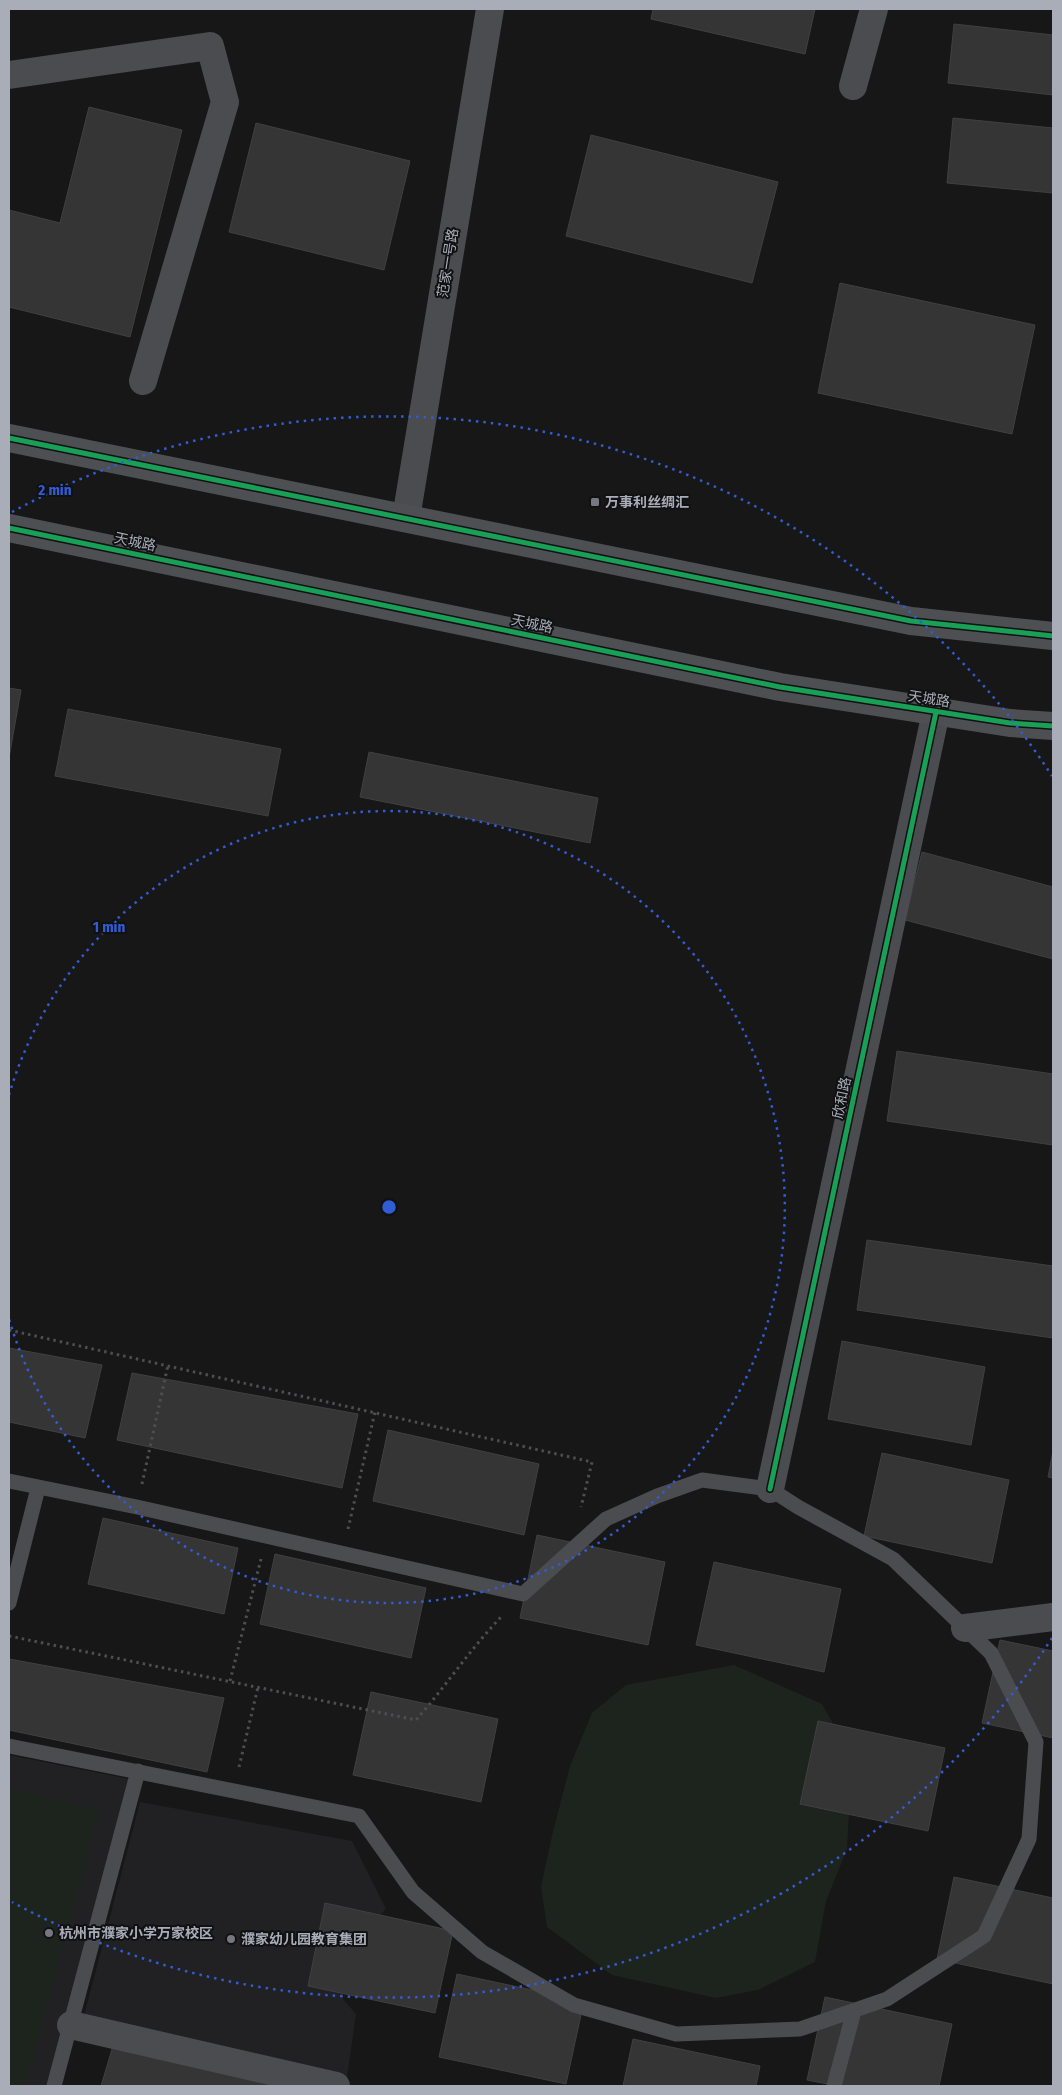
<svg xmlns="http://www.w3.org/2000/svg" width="1062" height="2095" font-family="'Fira Sans Condensed','Noto Sans SC',sans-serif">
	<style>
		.built { fill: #212123 }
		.green { fill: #1d241e }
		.building { fill: #353536; stroke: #3f4043 }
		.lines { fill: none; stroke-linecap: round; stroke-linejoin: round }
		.path { stroke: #4d4e52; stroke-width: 3; stroke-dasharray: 2.5 4; stroke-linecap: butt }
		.service { stroke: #4b4c50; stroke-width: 15 }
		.minor { stroke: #4b4c50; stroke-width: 28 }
		.primary { stroke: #4d4f52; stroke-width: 28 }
		.cycleway-casing { stroke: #111113; stroke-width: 8 }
		.cycleway { stroke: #1a9f57; stroke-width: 5 }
		.ring { fill: none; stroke: #325cd3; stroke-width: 2.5; stroke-dasharray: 2.5 5 }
		.poi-dot { fill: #757880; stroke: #111113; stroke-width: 2 }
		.labels { text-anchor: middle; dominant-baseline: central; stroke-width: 4; stroke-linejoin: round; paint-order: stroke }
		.street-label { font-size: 14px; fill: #a8adb8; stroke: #111113 }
		.poi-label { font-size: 14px; font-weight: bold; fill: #a8adb8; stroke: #111113; text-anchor: start }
		.centre { fill: #325cd3; stroke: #111113; stroke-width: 2.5 }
		.ring-label { font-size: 15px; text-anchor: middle; font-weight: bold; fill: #325cd3; stroke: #111113; stroke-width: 4; stroke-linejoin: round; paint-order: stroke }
	</style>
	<rect width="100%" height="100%" fill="#171717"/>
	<!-- built -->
	<g class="built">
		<polygon points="9,1755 129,1779 50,2086 9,2086"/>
		<polygon points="140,1802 352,1841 386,1909 366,1929 343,1974 343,1999 356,2014 346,2085 84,2016"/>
	</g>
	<!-- green -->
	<g class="green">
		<polygon points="734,1665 822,1704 852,1757 847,1849 826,1901 815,1962 758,1990 716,1998 612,1975 547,1927 541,1886 552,1836 570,1766 592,1713 626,1685"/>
		<polygon points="9,1788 99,1810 26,2086 9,2086"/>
	</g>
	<!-- building -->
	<g class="building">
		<polygon points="653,9 815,9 805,54 651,19"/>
		<polygon points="954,24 1053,35 1053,95 948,83"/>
		<polygon points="89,107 182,130 130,337 9,307 9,210 60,223"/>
		<polygon points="953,118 1053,128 1053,193 947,183"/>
		<polygon points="256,123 410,161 384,270 229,232"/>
		<polygon points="591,135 778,182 752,283 566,236"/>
		<polygon points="840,283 1035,325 1012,434 818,393"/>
		<polygon points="9,688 21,690 9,758"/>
		<polygon points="68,709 281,749 268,816 55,776"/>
		<polygon points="369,752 598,798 590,843 360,797"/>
		<polygon points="922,852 1053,887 1053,959 905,920"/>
		<polygon points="897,1051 1053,1074 1053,1145 887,1121"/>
		<polygon points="867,1240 1053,1266 1053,1338 857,1310"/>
		<polygon points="842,1341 985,1367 971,1445 828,1419"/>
		<polygon points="9,1348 102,1365 85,1438 9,1422"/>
		<polygon points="132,1373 358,1414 342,1488 117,1440"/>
		<polygon points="388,1430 539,1464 524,1535 373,1501"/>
		<polygon points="1053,1451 1053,1478 1048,1477"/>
		<polygon points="882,1453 1009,1480 992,1563 864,1536"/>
		<polygon points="103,1518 238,1548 224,1614 88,1584"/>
		<polygon points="537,1535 665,1562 648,1645 520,1618"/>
		<polygon points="275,1554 426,1588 411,1658 260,1624"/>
		<polygon points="714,1562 841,1589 824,1672 696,1645"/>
		<polygon points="1000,1640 1053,1651 1053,1738 982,1723"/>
		<polygon points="9,1659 224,1698 207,1772 9,1730"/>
		<polygon points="371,1692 498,1719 481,1802 353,1775"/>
		<polygon points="818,1721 945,1748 928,1831 800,1804"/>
		<polygon points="954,1877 1053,1898 1053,1984 937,1959"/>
		<polygon points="325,1903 453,1931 435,2013 308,1986"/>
		<polygon points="457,1974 584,2001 566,2084 439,2057"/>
		<polygon points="825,1997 952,2024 939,2086 838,2086 807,2080"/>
		<polygon points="116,2036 284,2086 101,2086"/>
		<polygon points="633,2039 760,2066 756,2086 623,2086"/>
	</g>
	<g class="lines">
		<!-- path -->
		<g class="path">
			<polyline points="9,1330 592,1462 581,1507"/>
			<polyline points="142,1484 168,1365"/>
			<polyline points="348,1529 375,1412"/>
			<path d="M9,1636l407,84c30,-34 55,-72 86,-104"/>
			<polyline points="230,1681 261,1559"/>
			<polyline points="239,1767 258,1687"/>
		</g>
		<!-- service -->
		<g class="service">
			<polyline points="9,1481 137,1507 523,1594 606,1519 657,1496 702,1480 770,1489 798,1507 893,1559 991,1653 1036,1742 1029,1839 984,1936 887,1999 800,2029 676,2034 574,2005 482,1952 413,1892 359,1816 9,1746"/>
			<polyline points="9,1603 38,1488"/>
			<polyline points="54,2086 138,1771"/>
			<polyline points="834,2086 854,2011"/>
		</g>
		<!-- minor -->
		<g class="minor">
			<polyline points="9,75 210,46 225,102 143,381"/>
			<polyline points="853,86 874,9"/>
			<polyline points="406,518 490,9"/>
			<polyline points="770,1489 936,712"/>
			<polyline points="965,1628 1053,1617"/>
			<polyline points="71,2025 336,2086"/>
		</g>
		<!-- primary -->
		<g class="primary">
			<polyline points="9,438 911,621 1053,636"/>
			<polyline points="9,528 780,687 1010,723 1053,726"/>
		</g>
		<!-- cycleway casing -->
		<g class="cycleway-casing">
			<g id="cycleway">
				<polyline points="9,438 911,621 1053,636"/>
				<polyline points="9,528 780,687 1010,723 1053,726"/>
				<polyline points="770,1489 936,712"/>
			</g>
		</g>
		<!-- cycleway -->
		<use href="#cycleway" class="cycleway"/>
	</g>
	<!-- distance rings -->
	<g class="ring">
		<path d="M9 1095A396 396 0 1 1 9 1319"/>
		<path d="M1052 1638A791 791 0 0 1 12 1902M12 512A791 791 0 0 1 1052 776"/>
	</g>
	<!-- markers -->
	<g class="poi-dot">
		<rect x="590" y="497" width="10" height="10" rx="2.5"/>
		<circle cx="49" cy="1933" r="5"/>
		<circle cx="231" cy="1939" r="5"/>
	</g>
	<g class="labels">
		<!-- street labels -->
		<g class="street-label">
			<text transform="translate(448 263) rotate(-81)">范家一号路</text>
			<text transform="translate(135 542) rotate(12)">天城路</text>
			<text transform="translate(532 624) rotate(12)">天城路</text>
			<text transform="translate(929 699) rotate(9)">天城路</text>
			<text transform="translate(842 1098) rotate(-78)">欣和路</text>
		</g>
		<!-- poi labels -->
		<g class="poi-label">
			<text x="605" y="502">万事利丝绸汇</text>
			<text x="59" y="1933">杭州市濮家小学万家校区</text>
			<text x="241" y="1939">濮家幼儿园教育集团</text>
		</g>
	</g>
	<circle cx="389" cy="1207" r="8" class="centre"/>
	<g class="ring-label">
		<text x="55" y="495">2 min</text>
		<text x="109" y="932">1 min</text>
	</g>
	<!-- border -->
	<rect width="1062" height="2095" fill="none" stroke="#a8adb8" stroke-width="20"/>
</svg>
